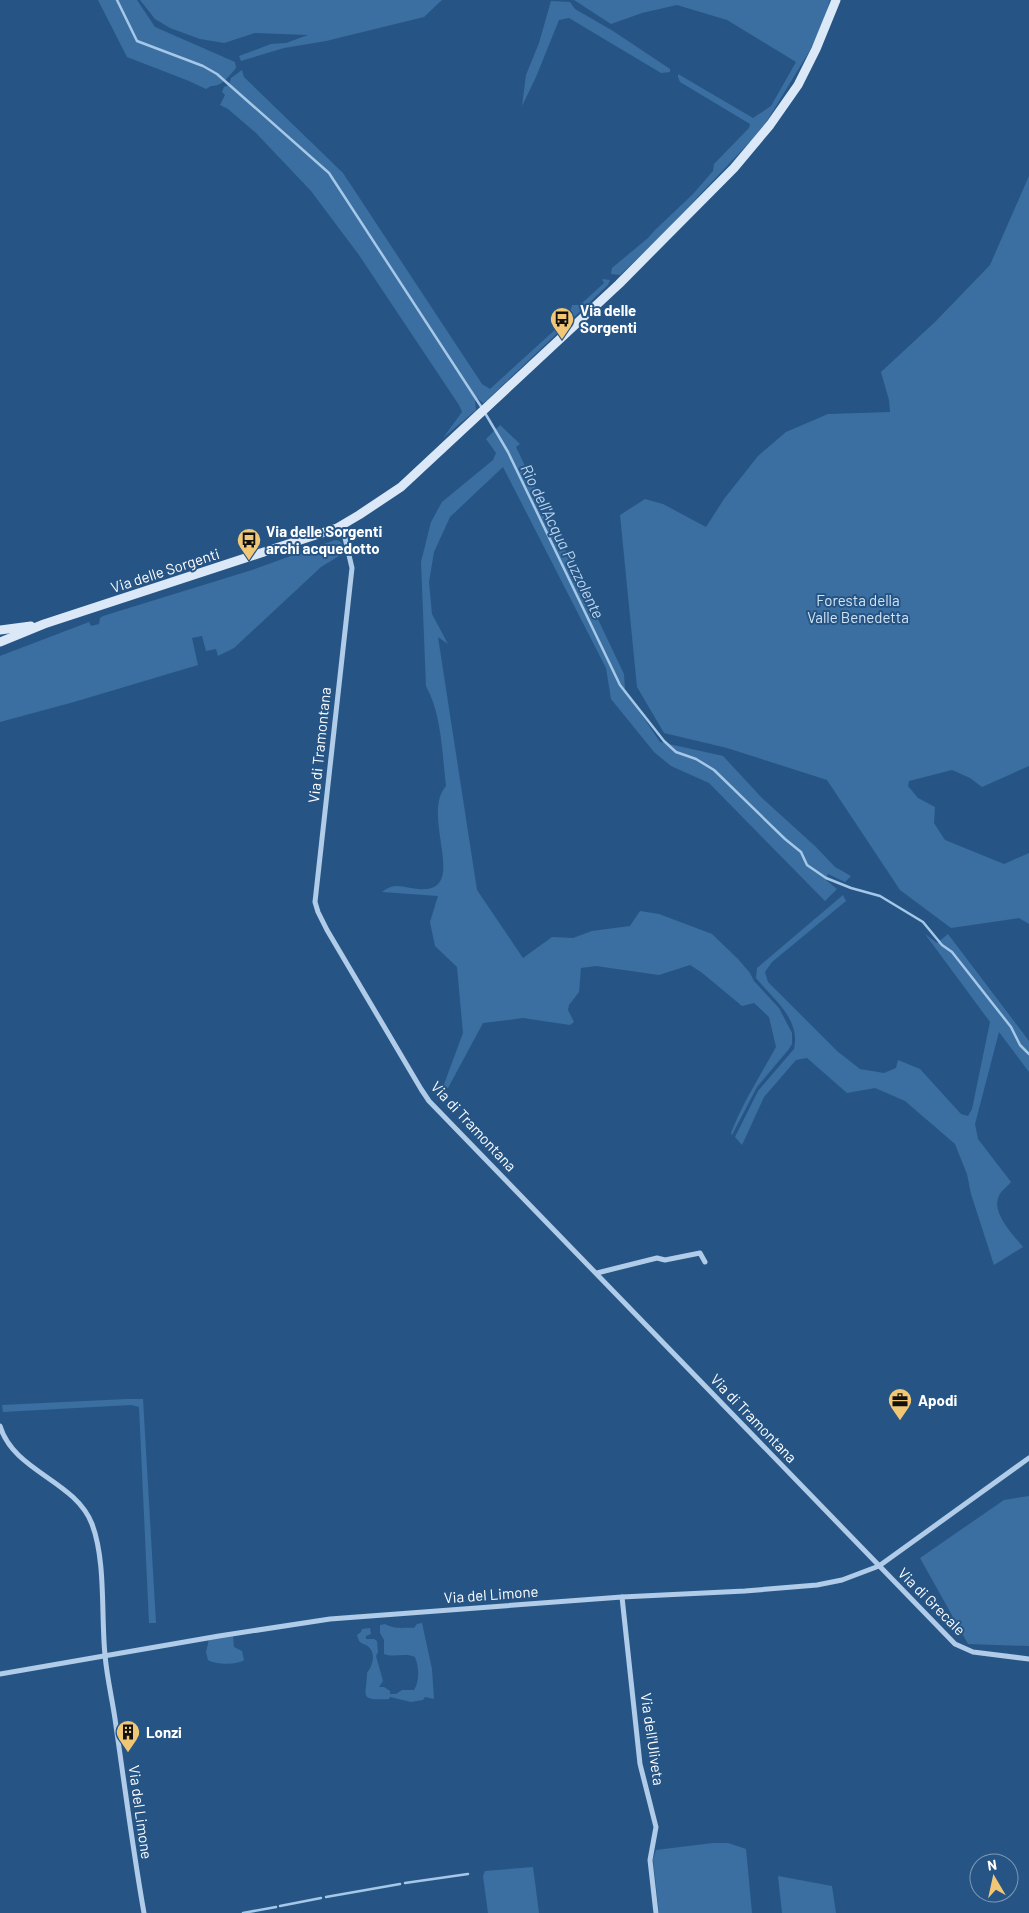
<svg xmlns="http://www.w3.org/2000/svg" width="1029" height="1913" font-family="Barlow,sans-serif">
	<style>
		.green { fill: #3b6fa1 }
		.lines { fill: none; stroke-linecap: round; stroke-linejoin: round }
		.stream { stroke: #a5c8e8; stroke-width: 2.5 }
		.minor { stroke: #b0cce8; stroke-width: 5 }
		.secondary { stroke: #dae8f7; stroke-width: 9 }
		.labels { text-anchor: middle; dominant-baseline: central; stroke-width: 4; stroke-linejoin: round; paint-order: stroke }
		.poi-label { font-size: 15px; font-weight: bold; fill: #fff; stroke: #265585; text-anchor: start }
		.street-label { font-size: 15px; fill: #fff; stroke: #265585 }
		.park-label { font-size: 15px; fill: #d4e5f6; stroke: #265585 }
		.water-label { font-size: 16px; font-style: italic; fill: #bcd6ef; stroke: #265585 }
	</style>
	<rect width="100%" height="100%" fill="#265585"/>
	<!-- green -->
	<g class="green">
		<path d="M98,0h39l18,27 80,35 1,6c-7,8 -14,19 -25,18l-5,3 -17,-8 -62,-24z"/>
		<polygon points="140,0 442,0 424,17 326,41 284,48 241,61 239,56 271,44 286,43 308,35 255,33 224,43 200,39 170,28 155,19"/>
		<polygon points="574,0 830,0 822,26 809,52 762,129 658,239 620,275 611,274 612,268 648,238 655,230 693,194 713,171 714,164 749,128 750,124 680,82 678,77 678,74 753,118 771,106 796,62 727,20 677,5 642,13 611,24"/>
		<polygon points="551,1 570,2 575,9 613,31 670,69 670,72 661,73 569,18 559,20 536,77 522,106 526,75 539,43"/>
		<polygon points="242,70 244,77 343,173 482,384 490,389 569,317 572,305 580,305 604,283 602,279 610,280 608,285 487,400 483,403 477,398 475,401 476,410 443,438 462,412 459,405 359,255 311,191 256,133 228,109 220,105 225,95 222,92 224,87 229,85 231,78"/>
		<polygon points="1029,176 1029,766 982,787 970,778 952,770 909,781 908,786 918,798 935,807 934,823 945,840 1004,864 1029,853 1029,924 1019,918 951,928 900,890 827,780 727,748 664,733 637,687 620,515 645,499 663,504 706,527 724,499 758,456 786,432 828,414 890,412 889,400 881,372 936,321 990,265"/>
		<path d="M500,425l20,19 -4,3 108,227 1,16 35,52 63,14 39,42 54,49 19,20 16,9 -6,6 -17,-8 -2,6 11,9 -12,12 -116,-118 -38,-17 -17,-14 -43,-53 -5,-31 -103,-201 -53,50 -16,35 -5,30 3,32 16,30 -10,-7 39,253 46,68 29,-21 21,1 19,-7 38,-5 10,-15 19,3 53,20 26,25 12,14 4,8 25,27 13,25v11l-3,5 -32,38 -25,48 -1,-2c12,-31 29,-57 45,-86l-7,-30 -15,-14 -12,3 -41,-34 -11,-7 -31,10 -63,-9 -15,2 -2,24 -10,13 -1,5 6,12 -4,3 -47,-7 -40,5 -35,65 -5,-1 20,-54 -6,-66 -22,-21 -5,-24 8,-26 -56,-4c4,-3 9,-6 14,-6 12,0 31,8 41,-1 19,-16 -13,-74 9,-99 -4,-33 -4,-71 -20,-100l-5,-124 10,-40 11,-20 51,-42 3,-7 -10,-14z"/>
		<polygon points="335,540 340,541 344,547 344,553 321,567 234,648 218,656 216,649 206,651 202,636 192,638 198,665 74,702 0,722 0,656 89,622 91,626 99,624 100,618 103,616 252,570"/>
		<path d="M843,895l3,6 -74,61 -7,10 3,10 69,69 23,18 24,4 12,-5 2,-8 22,9 41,45 7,2 4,-7 18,-87 -65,-88 12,9 11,-9 81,107v31l-30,-40 -24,92 3,15 33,43c-3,4 -9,8 -11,12 -11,17 13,40 23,53l-29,18 -23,-71 -4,-20 -12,-30 -50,-43 -30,-13 -28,5 -40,-35 -11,2 -32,37 -22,48 -7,-8 23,-46 36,-42c7,-30 -21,-50 -38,-71l1,-10z"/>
		<polygon points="127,1399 143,1399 156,1623 149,1623 139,1407 131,1405 3,1412 2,1405"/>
		<polygon points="1029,1496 1029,1646 968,1644 920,1558 1004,1500"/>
		<path d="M422,1623l10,46 2,30 -9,-2 -2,3 -12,2 -21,-5 -1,2c-32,2 -22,-4 -22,-26 6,-7 10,-22 -1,-28 -3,-1 -5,-2 -7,-4l-2,-6 4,-3 1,-3 8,-1 1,6 -5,2v3h8l3,2 1,11 -2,4 7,25 -4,6h5l6,4v3h6l6,-4h12c6,-9 5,-23 1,-33 -10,-5 -20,1 -31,-3v-14l-4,-7v-8l5,-1c12,6 17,3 29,4l3,-4z"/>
		<path d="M233,1636l1,11 8,4 2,9c-7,5 -28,5 -36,0l-2,-8 3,-13z"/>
		<polygon points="713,1843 728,1843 746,1849 752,1913 659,1913 653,1859 656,1850"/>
		<polygon points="533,1867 539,1913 488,1913 483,1876 485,1871"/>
		<polygon points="778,1876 832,1886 836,1913 782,1913"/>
	</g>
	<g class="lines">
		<!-- stream -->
		<g class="stream">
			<polyline points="117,0 137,41 203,66 217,74 329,173 482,408"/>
			<polyline points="485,413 508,452 620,685 664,741 676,752 696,759 714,770 785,839 801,852 807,865 826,878 851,888 880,896 923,922 942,945 952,952 1011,1027 1020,1045 1029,1054"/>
			<polyline points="405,1883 468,1874"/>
			<polyline points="326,1897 400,1884"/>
			<polyline points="280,1906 321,1898"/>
			<polyline points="243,1913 276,1907"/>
		</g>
		<!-- minor -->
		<g class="minor">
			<polyline points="337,528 345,538 352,568 315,902 318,912 327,930 421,1089 429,1101 955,1644 973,1652 1029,1659"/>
			<polyline points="597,1273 657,1258 665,1260 700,1253 705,1262"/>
			<path d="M0,1426c14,46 75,54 92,98 14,37 9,91 13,131 2,24 8,47 11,71 9,62 17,125 28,187"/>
			<polyline points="622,1597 640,1764 656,1827 650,1860 656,1913"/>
			<polyline points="0,1674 219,1636 330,1619 622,1597 745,1591 817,1585 842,1580 879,1566 1029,1458"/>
		</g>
		<!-- secondary -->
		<g class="secondary">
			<polyline points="0,630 31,626"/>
			<polyline points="0,642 44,624 337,528 359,515 401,487 619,284 734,168 770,125 798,85 816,49 836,0"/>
		</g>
	</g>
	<!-- icons -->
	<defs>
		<g id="bus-pin" transform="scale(1.25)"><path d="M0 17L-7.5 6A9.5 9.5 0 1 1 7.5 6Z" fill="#f1c675" stroke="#265585"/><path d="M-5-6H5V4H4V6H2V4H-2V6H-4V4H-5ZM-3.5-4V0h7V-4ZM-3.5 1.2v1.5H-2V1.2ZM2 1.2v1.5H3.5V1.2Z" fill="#111"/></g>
		<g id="office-pin" transform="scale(1.25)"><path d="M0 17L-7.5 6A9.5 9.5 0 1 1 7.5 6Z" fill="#f1c675" stroke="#265585"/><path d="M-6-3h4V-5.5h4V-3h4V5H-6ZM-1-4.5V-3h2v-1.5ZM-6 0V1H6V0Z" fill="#111"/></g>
		<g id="building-pin" transform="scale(1.25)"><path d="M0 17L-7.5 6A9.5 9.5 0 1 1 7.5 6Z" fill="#f1c675" stroke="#265585"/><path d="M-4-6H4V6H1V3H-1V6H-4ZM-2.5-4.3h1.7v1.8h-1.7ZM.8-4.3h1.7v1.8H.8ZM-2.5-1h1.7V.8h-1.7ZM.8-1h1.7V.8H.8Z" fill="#111"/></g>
	</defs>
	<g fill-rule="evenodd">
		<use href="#bus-pin" x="562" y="319"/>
		<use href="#bus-pin" x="249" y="540"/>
		<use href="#office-pin" x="900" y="1400"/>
		<use href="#building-pin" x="128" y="1732"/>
	</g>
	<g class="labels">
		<!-- poi labels -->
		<g class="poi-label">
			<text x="580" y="310">Via delle<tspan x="580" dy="17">Sorgenti</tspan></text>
			<text x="266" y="531">Via delle Sorgenti<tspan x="266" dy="17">archi acquedotto</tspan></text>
			<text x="918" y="1400">Apodi</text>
			<text x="146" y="1732">Lonzi</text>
		</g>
		<!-- street labels -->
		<g class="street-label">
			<text transform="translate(165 570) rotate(-18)">Via delle Sorgenti</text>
			<text transform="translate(319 745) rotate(-84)">Via di Tramontana</text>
			<text transform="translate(474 1126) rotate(47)">Via di Tramontana</text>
			<text transform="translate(754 1418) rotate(46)">Via di Tramontana</text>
			<text transform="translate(491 1594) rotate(-4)">Via del Limone</text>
			<text transform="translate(932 1601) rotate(45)">Via di Grecale</text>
			<text transform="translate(653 1739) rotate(82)">Via dell'Uliveta</text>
			<text transform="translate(141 1812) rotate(82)">Via del Limone</text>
		</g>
		<!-- park labels -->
		<g class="park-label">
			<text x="858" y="600">Foresta della<tspan x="858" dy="17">Valle Benedetta</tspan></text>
		</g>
		<!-- water labels -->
		<g class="water-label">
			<text transform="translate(563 541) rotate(64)">Rio dell'Acqua Puzzolente</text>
		</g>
	</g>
	<!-- north arrow -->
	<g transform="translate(994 1878) rotate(351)"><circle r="24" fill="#265585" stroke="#7d99b6"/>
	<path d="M0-4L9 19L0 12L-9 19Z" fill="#f1c675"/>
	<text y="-8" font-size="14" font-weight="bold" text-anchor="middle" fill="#ffffff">N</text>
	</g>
</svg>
